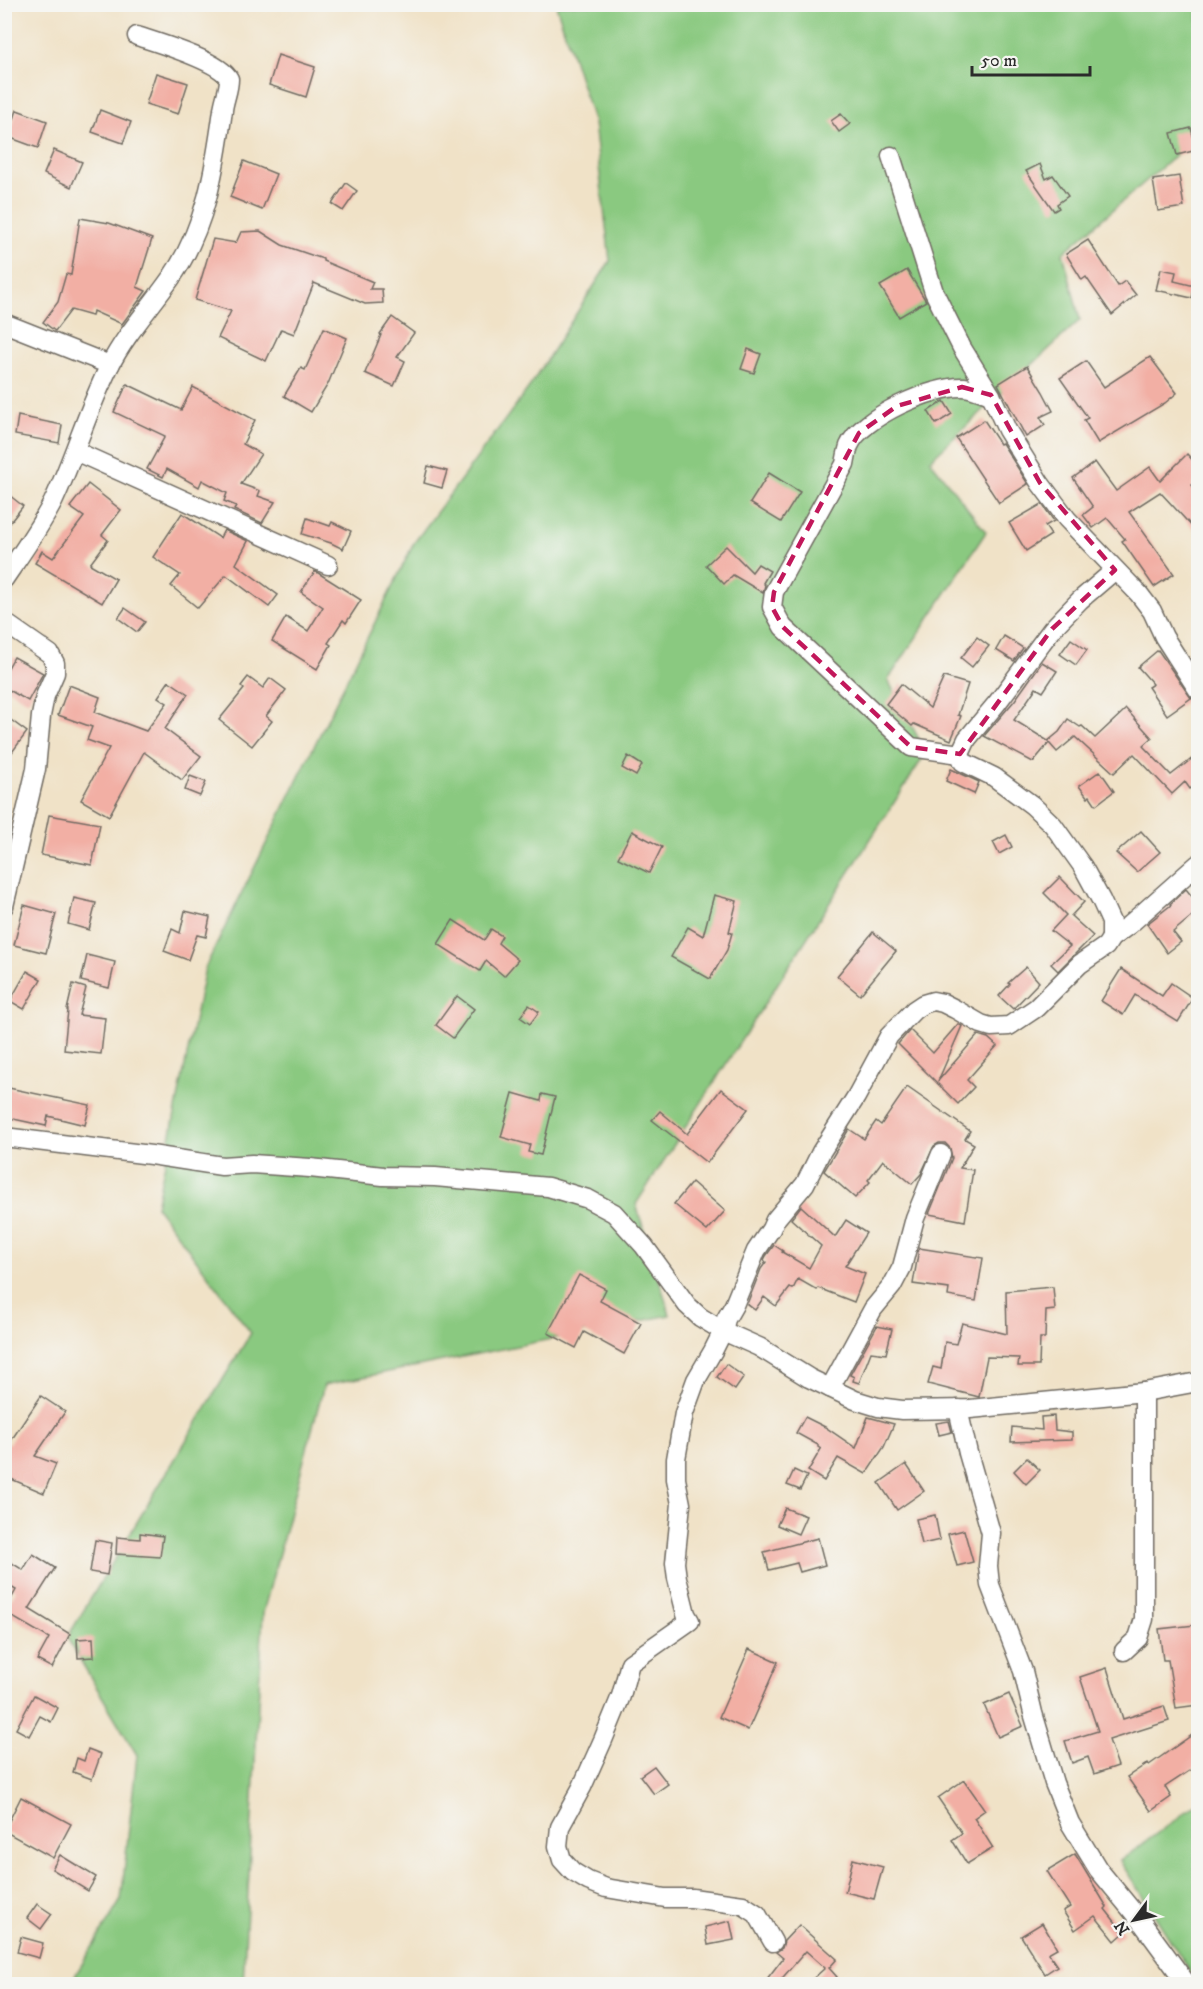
<svg xmlns="http://www.w3.org/2000/svg" width="1203" height="1989" font-family="'IM FELL DW Pica',serif">
	<style>
		.green { fill: #8ac980; stroke: #5a7a56; stroke-width: 1.5 }
		.building { fill: #f2afa4 }
		.lines { fill: none; stroke-linecap: round; stroke-linejoin: round }
		.minor-casing { stroke: #706b62; stroke-width: 21 }
		.minor { stroke: #fff; stroke-width: 18 }
		.marked { fill: none; stroke: #c2185b; stroke-width: 4.5; stroke-dasharray: 12 8; stroke-linejoin: round }
	</style>
	<rect width="100%" height="100%" fill="#f6f6f2"/>
	<filter id="ink" filterUnits="userSpaceOnUse"><feTurbulence type="fractalNoise" baseFrequency=".0167" numOctaves="2"/><feDisplacementMap in="SourceGraphic" scale="12" xChannelSelector="R" yChannelSelector="G"/><feConvolveMatrix kernelMatrix="1 2 1 2 8 2 1 2 1" color-interpolation-filters="sRGB"/></filter>
	<filter id="wash" filterUnits="userSpaceOnUse"><feTurbulence type="fractalNoise" baseFrequency=".008" numOctaves="4" result="noise"/><feDisplacementMap in="SourceGraphic" scale="24" xChannelSelector="R" yChannelSelector="G"/><feGaussianBlur stdDeviation="1.35" result="paint"/><feColorMatrix in="noise" values="0 0 0 0 0 0 0 0 0 0 0 0 0 0 0 0 0 1.4 0 .05"/><feComposite in="paint" operator="in"/></filter>
	<g filter="url(#wash)">
		<rect width="100%" height="100%" fill="#f0e2c7"/>
		<!-- green -->
		<g class="green">
			<polygon points="556,5 1198,5 1198,136 1063,253 1080,320 930,460 986,532 888,680 926,753 636,1204 670,1315 324,1385 263,1613 243,1984 70,1984 121,1900 137,1755 67,1638 251,1333 156,1206 205,968 414,543 530,386 610,261 594,123"/>
			<polygon points="1198,1803 1198,1984 1120,1861"/>
		</g>
		<g id="blocks">
			<!-- building -->
			<g class="building">
				<polygon points="278,55 315,67 306,97 269,85"/>
				<polygon points="156,73 188,83 178,114 146,104"/>
				<polygon points="17,110 47,121 38,148 8,137"/>
				<polygon points="100,110 131,122 123,143 92,132"/>
				<polygon points="841,114 850,124 839,132 831,121"/>
				<polygon points="1191,128 1197,150 1177,155 1171,133"/>
				<polygon points="54,150 82,162 71,187 44,174"/>
				<polygon points="244,161 276,174 262,210 230,197"/>
				<polygon points="1040,164 1046,179 1053,175 1068,196 1057,204 1059,208 1054,211 1026,171"/>
				<polygon points="1179,176 1184,207 1158,211 1153,180"/>
				<polygon points="346,183 357,191 343,211 332,204"/>
				<polygon points="80,218 109,223 152,239 137,287 146,291 122,324 93,311 92,316 71,310 55,331 43,322 58,302 66,274 71,275"/>
				<polygon points="260,231 282,245 323,259 323,261 373,282 370,289 382,289 383,303 365,304 314,283 294,334 281,329 266,361 218,338 231,311 195,300 213,239 236,243 241,232"/>
				<polygon points="1088,240 1118,286 1125,281 1136,295 1112,315 1086,277 1082,280 1066,254"/>
				<polygon points="1161,269 1176,272 1174,281 1195,286 1192,298 1156,290"/>
				<polygon points="907,270 926,301 899,317 880,286"/>
				<polygon points="392,317 414,333 397,357 405,361 394,386 365,373 381,335 380,334"/>
				<polygon points="324,328 347,338 328,384 311,412 284,396 301,368 305,370"/>
				<polygon points="748,349 761,354 754,373 741,369"/>
				<polygon points="1150,357 1177,393 1165,403 1098,443 1084,420 1088,418 1060,378 1086,361 1104,387"/>
				<polygon points="1027,366 1043,392 1053,411 1040,417 1045,425 1026,437 998,384"/>
				<polygon points="127,384 181,410 193,387 255,420 243,444 261,454 241,484 260,491 258,496 275,502 262,523 234,510 236,506 224,501 227,493 202,480 199,487 167,469 163,477 147,469 165,436 114,412"/>
				<polygon points="944,401 952,414 936,424 928,411"/>
				<polygon points="18,416 62,425 59,443 15,435"/>
				<polygon points="984,420 1000,444 1002,443 1028,484 999,503 956,438"/>
				<polygon points="1187,454 1198,466 1198,479 1192,485 1198,493 1198,533 1160,492 1129,512 1174,574 1154,587 1122,541 1125,539 1107,518 1093,528 1083,515 1093,507 1073,478 1095,462 1116,491 1150,467 1160,481"/>
				<polygon points="428,466 447,471 442,488 424,483"/>
				<polygon points="769,473 800,492 781,522 750,503"/>
				<polygon points="88,484 121,510 102,535 108,540 90,564 116,579 102,603 35,563 42,551 53,558 84,517 70,507"/>
				<polygon points="4,491 23,506 4,530"/>
				<polygon points="1042,504 1054,521 1045,526 1051,535 1026,551 1009,523"/>
				<polygon points="182,513 220,538 224,530 248,541 236,564 278,595 269,607 226,575 198,608 171,586 180,575 153,557"/>
				<polygon points="307,518 330,526 332,522 351,531 343,549 331,543 302,534"/>
				<polygon points="726,546 752,572 758,564 770,571 763,583 765,585 763,593 733,575 724,584 706,565"/>
				<polygon points="315,571 361,600 346,623 343,620 328,643 331,645 317,669 272,641 286,617 308,631 323,607 301,592"/>
				<polygon points="125,608 145,622 137,632 118,618"/>
				<polygon points="1004,636 1023,648 1014,661 996,650"/>
				<polygon points="977,637 989,646 972,667 961,658"/>
				<polygon points="1071,639 1087,650 1076,665 1060,654"/>
				<polygon points="1158,650 1191,698 1167,715 1148,687 1153,684 1138,667"/>
				<polygon points="14,657 43,673 28,701 4,687 4,675"/>
				<polygon points="1042,662 1057,671 1043,692 1036,688 1014,720 1048,741 1059,732 1068,719 1080,727 1082,726 1095,738 1126,709 1152,738 1143,746 1171,775 1198,754 1198,782 1190,789 1185,782 1172,794 1134,754 1114,773 1075,737 1057,752 1049,743 1033,762 984,736 1015,700"/>
				<polygon points="248,677 263,688 270,678 286,690 266,716 272,721 252,746 219,720 244,689 241,686"/>
				<polygon points="944,677 968,684 958,715 961,716 951,740 914,724 912,726 886,704 901,684 930,708"/>
				<polygon points="169,681 188,694 165,729 201,756 182,780 144,752 109,816 81,800 109,748 87,740 92,727 58,715 69,685 100,697 95,712 146,731 167,703 158,697"/>
				<polygon points="4,715 27,732 4,763"/>
				<polygon points="628,756 642,765 636,776 622,768"/>
				<polygon points="951,769 979,782 974,794 946,781"/>
				<polygon points="1100,771 1114,791 1096,805 1090,796 1088,798 1079,786"/>
				<polygon points="190,776 206,782 200,796 185,790"/>
				<polygon points="49,815 100,824 92,865 41,855"/>
				<polygon points="632,831 662,847 649,873 618,858"/>
				<polygon points="1141,831 1160,852 1137,872 1116,853"/>
				<polygon points="1006,835 1012,847 999,854 993,842"/>
				<polygon points="1060,877 1084,902 1071,916 1093,936 1058,971 1051,964 1070,946 1051,931 1066,915 1044,893"/>
				<polygon points="1186,889 1198,904 1198,911 1173,932 1181,942 1167,953 1147,924 1171,905 1170,904"/>
				<polygon points="714,895 737,901 729,932 732,933 727,950 710,979 671,957 688,927 703,936"/>
				<polygon points="74,898 96,903 89,930 68,924"/>
				<polygon points="24,905 56,914 46,953 14,945"/>
				<polygon points="185,911 210,917 206,937 197,935 188,960 164,951 172,929 180,933"/>
				<polygon points="453,920 484,940 491,929 502,936 498,943 518,960 504,976 486,961 480,971 438,944"/>
				<polygon points="873,932 896,951 860,995 837,976"/>
				<polygon points="87,955 115,962 109,988 81,981"/>
				<polygon points="1026,967 1039,982 1013,1009 999,996 1010,984 1008,983"/>
				<polygon points="1121,969 1162,996 1171,983 1193,998 1178,1022 1135,995 1123,1015 1101,1001"/>
				<polygon points="27,971 41,979 24,1009 10,1001"/>
				<polygon points="73,984 86,988 79,1015 105,1018 101,1054 64,1050 68,1010 67,1010"/>
				<polygon points="457,996 474,1009 453,1038 436,1025"/>
				<polygon points="529,1005 539,1012 530,1024 520,1017"/>
				<polygon points="958,1024 962,1026 938,1081 978,1035 988,1038 997,1046 967,1080 974,1087 958,1104 898,1044 910,1030 933,1053"/>
				<polygon points="4,1087 90,1105 85,1125 48,1116 46,1126 4,1117"/>
				<polygon points="907,1087 970,1131 965,1139 974,1144 960,1168 973,1170 965,1221 929,1214 952,1158 950,1148 945,1143 939,1143 934,1146 921,1174 912,1184 883,1160 868,1180 870,1182 855,1198 824,1171 849,1129 864,1139 876,1121 881,1125"/>
				<polygon points="721,1089 748,1109 707,1163 652,1120 660,1111 687,1134"/>
				<polygon points="513,1093 541,1101 542,1094 555,1097 541,1155 528,1152 530,1145 501,1137"/>
				<polygon points="692,1182 725,1211 707,1231 674,1204"/>
				<polygon points="801,1206 835,1237 846,1220 866,1233 845,1266 865,1274 854,1302 818,1288 817,1290 798,1279 793,1289 790,1288 776,1306 764,1297 755,1310 747,1304 761,1269 766,1262 764,1260 766,1256 774,1245 783,1251 782,1252 809,1268 821,1246 791,1219"/>
				<polygon points="919,1248 983,1258 976,1301 948,1296 949,1289 913,1284"/>
				<polygon points="579,1275 606,1289 600,1301 641,1323 624,1354 584,1332 576,1348 548,1333"/>
				<polygon points="1053,1287 1055,1310 1046,1311 1045,1338 1040,1338 1039,1366 1018,1366 1019,1358 987,1357 979,1397 928,1384 933,1367 941,1369 945,1342 956,1344 962,1323 1007,1334 1006,1291"/>
				<polygon points="877,1326 892,1329 886,1354 871,1352 859,1383 853,1381 854,1377 850,1375"/>
				<polygon points="726,1364 744,1377 735,1390 717,1377"/>
				<polygon points="41,1396 65,1412 35,1456 56,1464 44,1493 4,1476 4,1443 8,1445"/>
				<polygon points="1054,1416 1055,1430 1072,1432 1072,1440 1011,1442 1012,1427 1042,1430 1041,1417"/>
				<polygon points="805,1417 825,1427 856,1448 868,1417 894,1424 884,1447 866,1474 838,1458 824,1481 808,1471 821,1449 818,1447 818,1445 796,1433"/>
				<polygon points="949,1421 952,1432 939,1435 936,1423"/>
				<polygon points="1027,1458 1040,1470 1026,1484 1014,1471"/>
				<polygon points="906,1464 924,1491 897,1510 879,1483"/>
				<polygon points="794,1470 807,1476 800,1490 787,1485"/>
				<polygon points="785,1508 806,1516 798,1534 777,1525"/>
				<polygon points="935,1515 940,1540 922,1544 916,1519"/>
				<polygon points="964,1530 973,1562 957,1566 948,1534"/>
				<polygon points="140,1533 163,1536 160,1557 116,1554 117,1537 140,1539"/>
				<polygon points="818,1538 825,1565 800,1572 797,1563 769,1570 764,1552"/>
				<polygon points="95,1540 112,1543 107,1575 90,1572"/>
				<polygon points="33,1554 55,1568 29,1609 70,1634 52,1668 37,1660 49,1638 4,1612 16,1590 4,1583 4,1558 23,1570"/>
				<polygon points="1195,1625 1198,1653 1198,1705 1176,1708 1168,1660 1163,1660 1159,1629"/>
				<polygon points="93,1638 94,1657 78,1658 77,1639"/>
				<polygon points="749,1649 778,1662 748,1730 719,1717"/>
				<polygon points="1107,1668 1123,1719 1164,1706 1169,1721 1109,1740 1118,1766 1094,1774 1088,1757 1072,1763 1065,1741 1098,1731 1080,1677"/>
				<polygon points="1009,1694 1023,1726 998,1737 984,1705"/>
				<polygon points="34,1695 58,1708 51,1722 40,1716 29,1736 16,1729"/>
				<polygon points="1198,1731 1198,1765 1165,1787 1171,1797 1151,1811 1127,1777 1148,1763 1149,1765"/>
				<polygon points="88,1749 101,1754 92,1779 73,1772 77,1758 84,1761"/>
				<polygon points="654,1766 668,1784 654,1794 640,1776"/>
				<polygon points="964,1780 985,1810 974,1818 993,1848 967,1864 952,1840 962,1833 938,1798"/>
				<polygon points="21,1797 71,1824 53,1858 4,1831"/>
				<polygon points="1075,1854 1107,1907 1105,1909 1124,1933 1115,1941 1095,1916 1075,1930 1063,1911 1070,1907 1047,1871"/>
				<polygon points="60,1855 96,1877 88,1891 52,1869"/>
				<polygon points="853,1859 883,1867 874,1899 845,1892"/>
				<polygon points="37,1904 52,1914 41,1929 27,1918"/>
				<polygon points="730,1921 734,1940 708,1945 705,1927"/>
				<polygon points="1042,1923 1057,1948 1048,1953 1057,1966 1045,1974 1021,1936"/>
				<polygon points="799,1925 837,1959 829,1968 837,1977 829,1984 807,1984 825,1968 806,1951 777,1984 763,1984 783,1958 776,1952 782,1948 784,1941"/>
				<polygon points="21,1937 43,1943 39,1958 17,1952"/>
			</g>
		</g>
	</g>
	<g filter="url(#ink)">
		<use href="#blocks" fill-opacity="0" stroke="#706b62" stroke-width="1.5"/>
		<g class="lines">
			<!-- minor casing -->
			<g class="minor-casing">
				<g id="minor">
					<polyline points="891,156 934,292 962,348 991,395 1007,430 1040,483 1067,519 1139,594 1152,611 1164,637 1198,690"/>
					<polyline points="4,323 110,365"/>
					<polyline points="75,451 328,565"/>
					<path d="M4,579c17,-25 35,-50 49,-77 21,-44 34,-91 56,-135 16,-32 41,-59 62,-89 35,-50 44,-109 52,-168 1,-10 6,-20 6,-31 -9,-18 -71,-36 -92,-43"/>
					<polyline points="4,622 50,654 55,663 55,673 45,696 41,716 36,769 4,906"/>
					<path d="M960,754l-49,-7 -128,-120 -11,-20 2,-15 71,-128c1,-5 2,-12 4,-18 12,-29 85,-61 115,-59 9,1 18,5 27,8"/>
					<polyline points="1111,938 1111,922 1101,900 1083,867 1053,825 1032,805 994,777 963,762 960,754 967,739 997,703 1052,629 1080,600 1115,570"/>
					<polyline points="4,1137 151,1155 222,1166 252,1164 310,1168 383,1176 435,1177 548,1187 588,1199 614,1213 644,1246 687,1305 700,1317 723,1331 759,1347 809,1378 855,1400 878,1407 902,1410 970,1409 1144,1392 1198,1382"/>
					<polyline points="830,1388 873,1309 892,1286 902,1267 915,1218 941,1154"/>
					<polyline points="958,1409 968,1453 991,1533 988,1566 990,1585 1023,1671 1033,1713 1054,1783 1070,1823 1098,1869 1143,1924 1187,1984"/>
					<polyline points="1124,1651 1138,1638 1144,1619 1144,1392"/>
					<polyline points="773,1942 757,1914 743,1905 692,1898 665,1898 606,1888 588,1881 573,1872 562,1860 558,1846 560,1827 582,1787 603,1740 621,1696 630,1663 690,1621 686,1614 677,1578 675,1563 681,1504 676,1479 676,1459 684,1413 696,1380 713,1351 723,1331 726,1319 734,1305 756,1251 771,1229 775,1220 805,1184 821,1152 856,1097 889,1036 914,1010 923,1004 933,1001 943,1003 955,1009 981,1024 991,1027 1009,1026 1036,1008 1080,964 1106,946 1111,938 1129,925 1198,864"/>
				</g>
			</g>
			<!-- minor -->
			<use href="#minor" class="minor"/>
		</g>
	</g>
	<!-- marked area -->
	<path class="marked" d="M962,387l29,8 49,88 75,87 -63,59 -92,125 -49,-7 -128,-120 -11,-20 2,-15 85,-159 38,-27z"/>
	<!-- margin -->
	<rect width="1203" height="1989" fill="none" stroke="#f6f6f2" stroke-width="24"/>
	<!-- north arrow -->
	<g transform="translate(1134 1920) rotate(237)" stroke="#f6f6f2" stroke-width="4.5" paint-order="stroke">
	<path d="M0-4.5L10 22L0 15L-10 22Z" fill="#2b2b2b"/>
	<text y="-9" font-size="16" font-weight="bold" text-anchor="middle" fill="#2b2b2b">N</text>
	</g>
	<!-- scale -->
	<path d="M972 66v9h118v-9" fill="none" stroke="#2b2b2b" stroke-width="3"/>
	<text x="981" y="66" font-size="18" fill="#2b2b2b" stroke="#f6f6f2" stroke-width="4.5" paint-order="stroke">50 m</text>
</svg>
